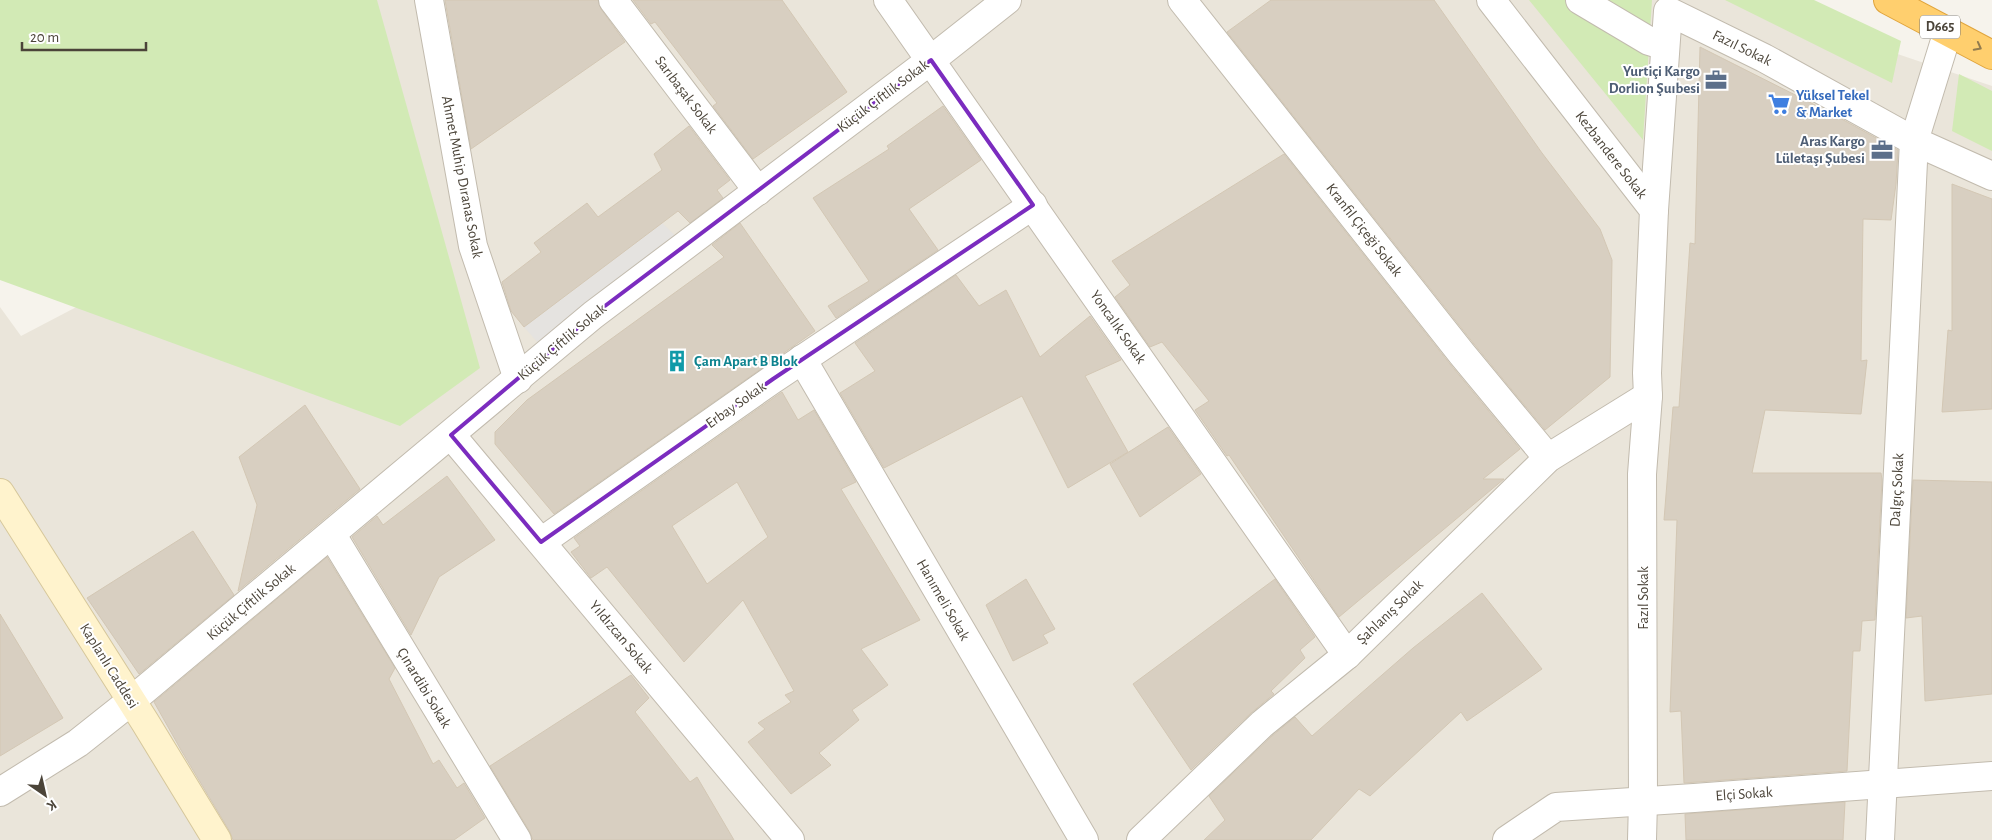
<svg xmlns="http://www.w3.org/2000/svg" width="1992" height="840" font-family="'Alegreya Sans',sans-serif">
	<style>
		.residential { fill: #eae5da }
		.green { fill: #d2eab5 }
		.parking { fill: #e5e3e0 }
		.building { fill: #d8cfc1; stroke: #d3c7b4; fill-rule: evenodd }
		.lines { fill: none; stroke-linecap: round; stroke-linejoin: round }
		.street-casing { stroke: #c2bbae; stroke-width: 30 }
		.secondary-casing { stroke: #d6c79b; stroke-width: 30 }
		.highway-casing { stroke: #e0a43c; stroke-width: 30 }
		.street { stroke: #fff; stroke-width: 28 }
		.secondary { stroke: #fff3cd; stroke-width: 28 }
		.highway { stroke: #ffcf6e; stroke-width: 28 }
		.oneway { stroke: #937c4e }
		.marked { fill: none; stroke: #7b2cbf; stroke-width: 4; stroke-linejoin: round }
		.labels { text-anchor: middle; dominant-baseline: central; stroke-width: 4; stroke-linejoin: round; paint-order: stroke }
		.shield { fill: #fff; stroke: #817c74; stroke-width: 1 }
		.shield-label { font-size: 14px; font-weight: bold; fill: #4b4439 }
		.street-label { font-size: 15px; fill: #4b4439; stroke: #fff }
		.service-label { font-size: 15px; font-weight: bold; fill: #4e5e75; stroke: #fff; text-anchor: end }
		.shop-label { font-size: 15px; font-weight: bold; fill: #366cbe; stroke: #fff; text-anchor: start }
		.culture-label { font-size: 15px; font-weight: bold; fill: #0d838f; stroke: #fff; text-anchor: start }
	</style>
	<rect width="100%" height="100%" fill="#f6f3ec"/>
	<!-- residential -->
	<polygon class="residential" points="334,0 1738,0 1992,86 1992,840 0,840 0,307 21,336 107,291"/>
	<!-- green -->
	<g class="green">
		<polygon points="0,0 377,0 480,368 400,426 0,280"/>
		<polygon points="1529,0 1652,0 1643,140"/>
		<polygon points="1725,0 1814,0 1901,41 1892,83"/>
		<polygon points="1959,74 1992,91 1992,151 1952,131"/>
	</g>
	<!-- parking -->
	<polygon class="parking" points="662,223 685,245 548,354 524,327"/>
	<!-- building -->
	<g class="building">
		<polygon points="445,0 598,0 601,9 625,42 471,149"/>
		<polygon points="633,0 782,0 847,92 753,159 713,106 717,103 655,22 651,24"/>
		<polygon points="1271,0 1434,0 1542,153 1600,229 1612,260 1610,377 1545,430 1474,344 1227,32"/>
		<polygon points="1700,47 1827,111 1898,150 1896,184 1891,220 1863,219 1861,361 1867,360 1861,414 1765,410 1752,473 1881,473 1882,480 1875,620 1862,621 1860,651 1853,651 1847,771 1684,783 1681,711 1670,712 1677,520 1664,520 1673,407 1679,407 1690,243 1695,244"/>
		<polygon points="943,106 981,160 909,209 938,250 836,318 828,306 869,281 813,198 889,149 887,146"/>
		<polygon points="689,126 730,180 717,190 723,198 690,223 678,211 524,327 511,311 502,282 541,252 534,243 587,203 598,217 662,170 654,154"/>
		<polygon points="1284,154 1450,364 1520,449 1483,479 1504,479 1339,617 1229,455 1227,456 1195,410 1209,401 1162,342 1150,347 1115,297 1130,285 1112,261"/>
		<polygon points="1952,184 1992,199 1992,409 1942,412 1948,330 1952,331"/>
		<polygon points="740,223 815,331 554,514 495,444 495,432 527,400 724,257 712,245"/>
		<polygon points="956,275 979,306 1006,290 1040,357 1090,316 1121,360 1085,376 1128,452 1068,488 1022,396 884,468 840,393 875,371 855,343"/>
		<path d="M782,392l16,28 16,-10 42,72 -15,7 79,131 -59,29 27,36 -36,25 7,10 -40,33 12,12 -40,29 -43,-52 17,-13 -7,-6 33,-21 -6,-7 9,-4 -51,-91 -59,62 -77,-95 -16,11 -20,-26 9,-6 -6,-8zM737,482l31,55 -61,47 -35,-58z"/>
		<polygon points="305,405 360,489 238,591 257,505 239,457"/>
		<polygon points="1168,427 1201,474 1140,517 1110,464"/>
		<polygon points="447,476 495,540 439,577 411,635 352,537 377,516 383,525"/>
		<polygon points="1913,480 1992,482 1992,694 1925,701 1922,616 1906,618"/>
		<polygon points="193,531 234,595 139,674 87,598"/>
		<polygon points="327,557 395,668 389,679 433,764 439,760 457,788 464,783 485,818 454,840 233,840 230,832 181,750 154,702"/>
		<polygon points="1026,579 1055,629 1043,635 1048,643 1013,661 986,605"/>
		<polygon points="1275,579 1315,637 1300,650 1305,658 1271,691 1274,694 1251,713 1191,770 1133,684"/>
		<polygon points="1482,593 1542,669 1467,721 1461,712 1370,796 1359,789 1311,840 1204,840 1225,820 1209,796 1272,736 1295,717 1312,736 1413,648"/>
		<polygon points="0,614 63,718 0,756"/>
		<polygon points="631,675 649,698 635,712 690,782 697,777 734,840 533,840 530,832 490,766"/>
		<polygon points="1845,802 1843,840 1686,840 1685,814"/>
	</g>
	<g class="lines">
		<!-- street casing -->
		<g class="street-casing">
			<g id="street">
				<polyline points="429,0 473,246 518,379"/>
				<polyline points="613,0 758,191"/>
				<polyline points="888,0 1347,655"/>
				<polyline points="1182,0 1462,354 1548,458"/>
				<polyline points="1491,0 1654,210 1647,373 1648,396 1642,474 1643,801 1642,840"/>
				<polyline points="1580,0 1649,41 1665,46"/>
				<polyline points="1654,210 1668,11 1764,58 1914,141 1992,176"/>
				<polyline points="802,359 1084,840"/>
				<polyline points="451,435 790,840"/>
				<polyline points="332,535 517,840"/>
				<polyline points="541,542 773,379 1033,205"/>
				<polyline points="0,792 78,743 131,701 593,315 931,60 1007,0"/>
				<polyline points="1141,840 1262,724 1347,655 1548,458 1648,396"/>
				<polyline points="1507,840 1556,807 1694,798 1992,776"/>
				<polyline points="1880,840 1914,141 1948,31"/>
			</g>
		</g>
		<!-- secondary casing -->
		<g class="secondary-casing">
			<polyline id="secondary" points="0,493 145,722 217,840"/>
		</g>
		<!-- highway casing -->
		<g class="highway-casing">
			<polyline id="highway" points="1888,0 1992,55"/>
		</g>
		<!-- street -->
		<use href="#street" class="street"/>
		<!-- secondary -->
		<use href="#secondary" class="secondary"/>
		<!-- highway -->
		<use href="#highway" class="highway"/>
	</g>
	<!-- one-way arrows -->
	<defs><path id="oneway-chevron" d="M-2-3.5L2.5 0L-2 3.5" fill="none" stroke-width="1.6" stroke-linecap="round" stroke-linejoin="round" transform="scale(1.25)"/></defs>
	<use class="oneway" href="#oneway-chevron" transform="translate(1978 47) rotate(28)"/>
	<!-- marked area -->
	<path class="marked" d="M931,60l102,145 -260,174 -232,163 -90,-107 142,-120z"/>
	<!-- icons -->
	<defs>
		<g id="office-bare" transform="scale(1.725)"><path d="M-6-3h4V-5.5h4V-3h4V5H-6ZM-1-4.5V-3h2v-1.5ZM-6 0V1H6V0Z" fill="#5c6f8a" stroke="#fff" stroke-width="2.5" paint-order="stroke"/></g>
		<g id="supermarket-bare" transform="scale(1.725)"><path d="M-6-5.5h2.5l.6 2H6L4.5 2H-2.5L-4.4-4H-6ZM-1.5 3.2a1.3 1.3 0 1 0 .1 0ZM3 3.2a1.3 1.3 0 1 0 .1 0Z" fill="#3f7fe0" stroke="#fff" stroke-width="2.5" paint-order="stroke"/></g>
		<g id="building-bare" transform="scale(1.725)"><path d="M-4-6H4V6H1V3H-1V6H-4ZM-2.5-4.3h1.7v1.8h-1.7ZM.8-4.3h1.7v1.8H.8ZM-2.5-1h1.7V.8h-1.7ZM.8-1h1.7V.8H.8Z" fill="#0f9aa8" stroke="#fff" stroke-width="2.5" paint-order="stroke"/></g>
	</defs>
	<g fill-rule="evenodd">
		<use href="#office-bare" x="1716" y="80"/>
		<use href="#supermarket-bare" x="1779" y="104"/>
		<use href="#office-bare" x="1882" y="150"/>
		<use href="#building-bare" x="677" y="361"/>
	</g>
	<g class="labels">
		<!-- shield labels -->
		<rect class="shield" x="1920" y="15.5" width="40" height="23" rx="4"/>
		<g class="shield-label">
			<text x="1940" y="27">D665</text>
		</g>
		<!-- street labels -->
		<g class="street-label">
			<text transform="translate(1742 48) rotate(26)">Fazıl Sokak</text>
			<text transform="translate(686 95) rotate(53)">Sarıbaşak Sokak</text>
			<text transform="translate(883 96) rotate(-37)">Küçük Çiftlik Sokak</text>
			<text transform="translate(1611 155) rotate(52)">Kezbandere Sokak</text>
			<text transform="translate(462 177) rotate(79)">Ahmet Muhip Dıranas Sokak</text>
			<text transform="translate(1364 230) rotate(52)">Kranfil Çiçeği Sokak</text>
			<text transform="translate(1118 327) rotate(55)">Yoncalık Sokak</text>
			<text transform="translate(562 342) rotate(-40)">Küçük Çiftlik Sokak</text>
			<text transform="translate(736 405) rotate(-35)">Erbay Sokak</text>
			<text transform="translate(1897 490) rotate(-87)">Dalgıç Sokak</text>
			<text transform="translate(1643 598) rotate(-90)">Fazıl Sokak</text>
			<text transform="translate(943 600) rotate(60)">Hanımeli Sokak</text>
			<text transform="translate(251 602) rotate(-40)">Küçük Çiftlik Sokak</text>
			<text transform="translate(1390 612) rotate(-44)">Şahlanış Sokak</text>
			<text transform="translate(621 637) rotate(50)">Yıldızcan Sokak</text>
			<text transform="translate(109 666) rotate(58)">Kaplanlı Caddesi</text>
			<text transform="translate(424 688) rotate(59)">Çınardibi Sokak</text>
			<text transform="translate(1744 794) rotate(-4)">Elçi Sokak</text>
		</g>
		<!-- service labels -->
		<g class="service-label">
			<text x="1700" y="71">Yurtiçi Kargo<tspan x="1700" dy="17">Dorlion Şuıbesi</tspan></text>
			<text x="1865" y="141">Aras Kargo<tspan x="1865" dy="17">Lületaşı Şubesi</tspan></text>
		</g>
		<!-- shop labels -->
		<g class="shop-label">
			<text x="1796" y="95">Yüksel Tekel<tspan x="1796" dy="17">&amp; Market</tspan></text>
		</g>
		<!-- culture labels -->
		<g class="culture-label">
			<text x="694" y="361">Çam Apart B Blok</text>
		</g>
	</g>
	<!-- north arrow -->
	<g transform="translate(45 795) rotate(146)" stroke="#ffffff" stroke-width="4" paint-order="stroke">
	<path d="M0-4L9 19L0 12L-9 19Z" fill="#4b4439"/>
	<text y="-8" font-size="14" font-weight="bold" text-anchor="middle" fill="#4b4439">K</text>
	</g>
	<!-- scale -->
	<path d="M22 42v8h124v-8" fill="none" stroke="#4b4439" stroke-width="2.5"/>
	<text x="30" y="42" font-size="15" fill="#4b4439" stroke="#ffffff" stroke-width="4" paint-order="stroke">20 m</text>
</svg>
